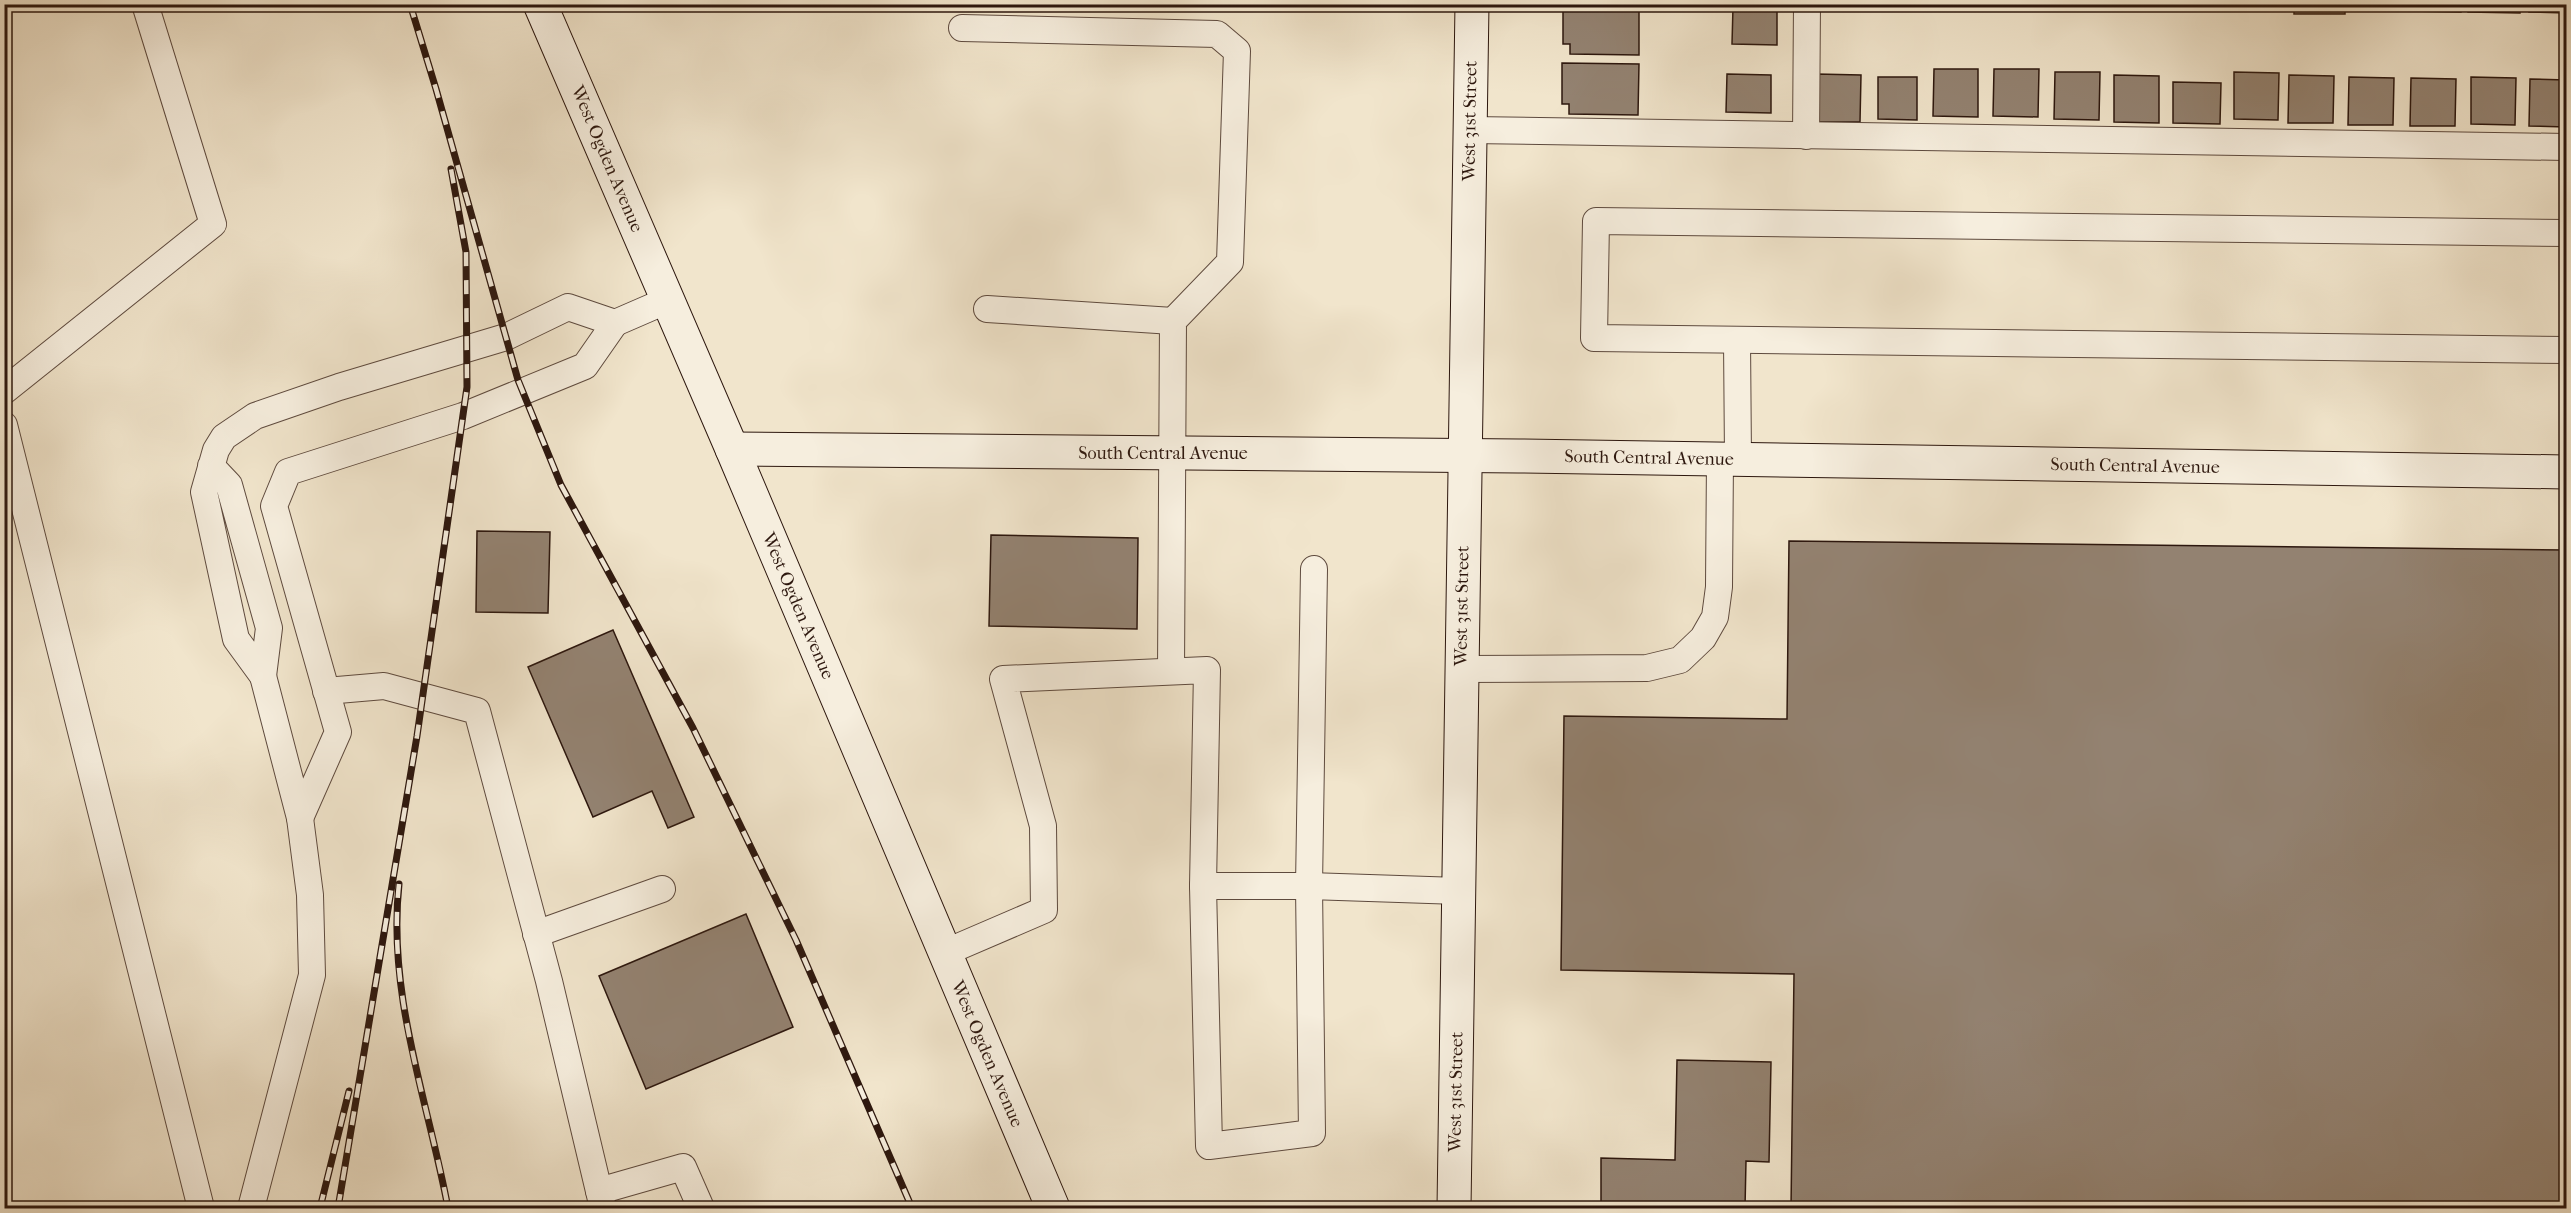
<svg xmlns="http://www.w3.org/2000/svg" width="2571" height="1213" font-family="'IM FELL French Canon',serif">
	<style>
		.building { fill: #938271; stroke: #2d170e; stroke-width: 1.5 }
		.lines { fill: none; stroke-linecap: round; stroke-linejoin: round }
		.service-casing { stroke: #5e4a3e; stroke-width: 28 }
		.secondary-casing { stroke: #2d170e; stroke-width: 35 }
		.service { stroke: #f6eede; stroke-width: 26 }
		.secondary { stroke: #f6eede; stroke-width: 33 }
		.rail-casing { stroke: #2d170e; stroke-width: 7 }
		.rail { stroke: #f6eede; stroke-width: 4.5; stroke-dasharray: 14; stroke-linecap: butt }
		.labels { text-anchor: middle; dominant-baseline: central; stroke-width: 5; stroke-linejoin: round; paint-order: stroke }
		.street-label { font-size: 18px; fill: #2d170e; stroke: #f6eede }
	</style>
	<rect width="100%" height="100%" fill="#f1e5cc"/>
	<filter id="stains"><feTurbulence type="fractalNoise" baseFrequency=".00333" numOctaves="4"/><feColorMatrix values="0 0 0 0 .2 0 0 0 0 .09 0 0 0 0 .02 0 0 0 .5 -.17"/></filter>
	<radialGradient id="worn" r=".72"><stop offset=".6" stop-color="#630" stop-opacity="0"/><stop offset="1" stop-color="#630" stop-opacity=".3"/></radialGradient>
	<!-- building -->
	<g class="building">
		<polygon points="1563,4 1639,4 1639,55 1570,54 1570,44 1563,44"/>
		<rect x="2055" y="4" width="52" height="4"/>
		<polygon points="2176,4 2228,4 2228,8 2176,7"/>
		<rect x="2235" y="4" width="52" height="7"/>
		<rect x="2294" y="4" width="51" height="10"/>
		<polygon points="2352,4 2404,4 2404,10 2352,9"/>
		<polygon points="2409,4 2462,4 2461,12 2409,11"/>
		<polygon points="2468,4 2520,4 2520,13 2468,12"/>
		<polygon points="2530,4 2566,4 2566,13 2529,12"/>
		<polygon points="1733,7 1777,7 1777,45 1732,44"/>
		<polygon points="1562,63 1639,64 1638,115 1569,114 1569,104 1562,104"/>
		<polygon points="1934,69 1978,69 1978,117 1933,116"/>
		<polygon points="1994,69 2039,69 2038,117 1993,116"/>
		<polygon points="2055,72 2100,72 2099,120 2054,119"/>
		<polygon points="2234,72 2279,73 2278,120 2234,119"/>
		<polygon points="1727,74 1771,75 1771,113 1726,112"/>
		<polygon points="1816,74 1861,75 1860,122 1815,122"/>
		<polygon points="2114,75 2159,76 2159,123 2114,122"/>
		<polygon points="2289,75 2334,76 2333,123 2288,123"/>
		<polygon points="1878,77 1917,77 1917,120 1878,119"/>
		<polygon points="2349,77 2394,78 2393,125 2348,125"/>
		<polygon points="2471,77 2516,78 2515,125 2471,124"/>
		<polygon points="2411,78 2456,79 2455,126 2410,126"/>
		<polygon points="2530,79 2566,80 2566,127 2529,126"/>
		<polygon points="2173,82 2221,83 2220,124 2173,123"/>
		<polygon points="477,531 550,532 548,613 476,612"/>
		<polygon points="991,535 1138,538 1137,629 989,626"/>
		<polygon points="1789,541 2566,550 2566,1208 1791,1208 1794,974 1561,970 1564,716 1787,719"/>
		<polygon points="613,630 694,817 668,828 652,791 593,817 528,667"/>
		<polygon points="746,914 793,1027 646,1089 599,976"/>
		<polygon points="1677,1060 1771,1062 1769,1162 1746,1161 1745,1208 1601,1208 1601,1158 1675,1160"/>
	</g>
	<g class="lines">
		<!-- service casing -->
		<g class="service-casing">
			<g id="service">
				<polyline points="962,28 1217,34 1237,51 1230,262 1173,321 1171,671"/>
				<polyline points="1470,130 2566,147"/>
				<polyline points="1806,136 1807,4"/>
				<polyline points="2566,233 1596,221 1594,338 2566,350"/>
				<polyline points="987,309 1173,321"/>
				<polyline points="1737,340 1738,459"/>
				<polyline points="4,391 213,224 145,4"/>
				<polyline points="4,425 201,1208"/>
				<polyline points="211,466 229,485 269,628 263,676 236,639 204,492 216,450 224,437 255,416 339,387 506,337 568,307 615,323 668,300"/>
				<polyline points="1461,669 1647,668 1680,660 1703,638 1715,617 1719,587 1720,459"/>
				<polyline points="263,676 300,818 338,732 274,506 288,472 463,416 585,366 615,323"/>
				<polyline points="326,691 384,686 477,711 549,981 603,1208"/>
				<polyline points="1203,886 1209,1146 1312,1133 1309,886 1459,891"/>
				<polyline points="536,934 662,889"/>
				<polyline points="944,953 1044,910 1043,826 1003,679 1207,670 1203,886 1309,886 1314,569"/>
				<polyline points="599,1191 683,1167 701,1208"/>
				<polyline points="251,1208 312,975 310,895 300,818"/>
			</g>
		</g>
		<!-- secondary casing -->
		<g class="secondary-casing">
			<g id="secondary">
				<polyline points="540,4 732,449 1053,1208"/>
				<polyline points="732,449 1519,456 2566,472"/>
				<polyline points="1454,1208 1472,4"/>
			</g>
		</g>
		<!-- service -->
		<use href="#service" class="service"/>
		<!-- secondary -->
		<use href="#secondary" class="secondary"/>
		<!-- rail casing -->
		<g class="rail-casing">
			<g id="rail">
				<polyline points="410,4 436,89 518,380 561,485 693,728 796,940 912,1208"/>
				<path d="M399,884c-12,111 29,217 49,324"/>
				<polyline points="320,1208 349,1091"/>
				<polyline points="338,1208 417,736 467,387 466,252 451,169"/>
			</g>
		</g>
		<!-- rail -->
		<use href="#rail" class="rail"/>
	</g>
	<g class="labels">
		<!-- street labels -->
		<g class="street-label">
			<text transform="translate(1470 121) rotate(-89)">West 31st Street</text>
			<text transform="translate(607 159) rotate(67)">West Ogden Avenue</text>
			<text x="1163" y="453">South Central Avenue</text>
			<text transform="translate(1649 458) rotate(1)">South Central Avenue</text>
			<text transform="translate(2135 466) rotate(1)">South Central Avenue</text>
			<text transform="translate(798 606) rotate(67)">West Ogden Avenue</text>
			<text transform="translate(1462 606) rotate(-89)">West 31st Street</text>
			<text transform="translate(987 1054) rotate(67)">West Ogden Avenue</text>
			<text transform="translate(1456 1092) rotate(-89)">West 31st Street</text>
		</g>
	</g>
	<!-- margin -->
	<rect width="2571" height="1213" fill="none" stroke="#f1e5cc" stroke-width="24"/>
	<rect x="6" y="6" width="2559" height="1201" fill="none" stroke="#2d170e" stroke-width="3"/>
	<rect x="12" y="12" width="2547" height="1189" fill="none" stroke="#2d170e" stroke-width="1.5"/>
	<rect width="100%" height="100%" filter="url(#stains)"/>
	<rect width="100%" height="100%" fill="url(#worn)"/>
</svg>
